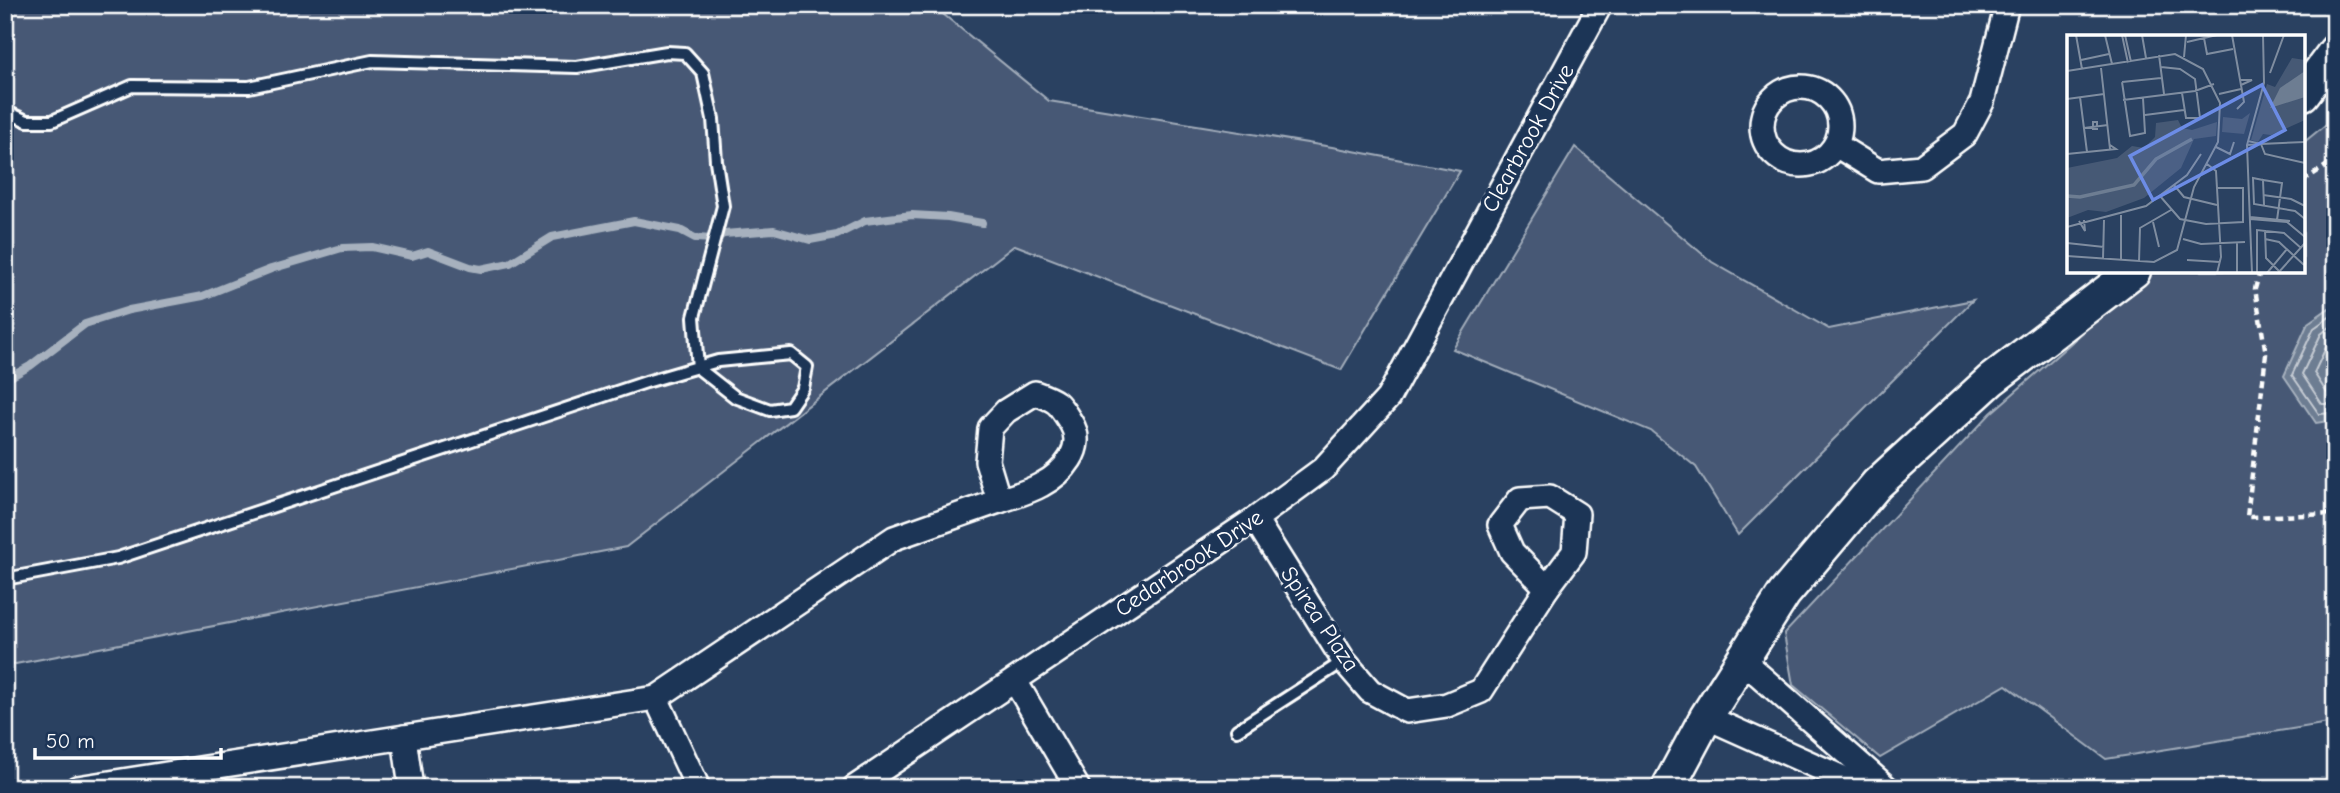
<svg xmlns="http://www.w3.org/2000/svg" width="2340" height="793" font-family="'Comic Neue',sans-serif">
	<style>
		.green { fill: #465975; stroke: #a2acba; stroke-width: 2 }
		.water { fill: #6d7d92; stroke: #a7b1be; stroke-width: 2 }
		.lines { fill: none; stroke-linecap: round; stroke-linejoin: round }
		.shore { stroke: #c5cbd3; stroke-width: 2 }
		.stream { stroke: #a7b1be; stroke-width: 8 }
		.lane-casing { stroke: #fff; stroke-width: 16 }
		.street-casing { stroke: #fff; stroke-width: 28 }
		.secondary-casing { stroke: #fff; stroke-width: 37 }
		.path { stroke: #fff; stroke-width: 4.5; stroke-dasharray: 7 5; stroke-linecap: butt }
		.lane { stroke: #1d3557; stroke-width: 10 }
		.street { stroke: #1d3557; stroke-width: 23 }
		.secondary { stroke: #1d3557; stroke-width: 32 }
		.labels { text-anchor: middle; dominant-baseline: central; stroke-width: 7; stroke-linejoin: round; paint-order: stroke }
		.street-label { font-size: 23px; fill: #fff; stroke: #1d3557 }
		.inset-river { fill: none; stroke: #6d7d92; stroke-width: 3.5 }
		.inset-road { fill: none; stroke: #7f8da0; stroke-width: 2 }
		.view { fill: #6c8ce6; fill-opacity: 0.15; stroke: #6c8ce6; stroke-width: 3.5 }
		.inset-edge { fill: none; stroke: #fff; stroke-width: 3.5 }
	</style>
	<rect width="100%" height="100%" fill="#2a4161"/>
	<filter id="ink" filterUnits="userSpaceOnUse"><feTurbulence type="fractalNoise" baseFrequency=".0143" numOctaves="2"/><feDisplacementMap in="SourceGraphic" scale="14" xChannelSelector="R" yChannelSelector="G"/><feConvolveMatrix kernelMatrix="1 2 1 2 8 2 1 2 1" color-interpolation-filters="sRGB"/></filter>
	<g filter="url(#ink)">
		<!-- green -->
		<g class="green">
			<polygon points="5,5 932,5 1049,101 1332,147 1460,171 1341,370 1015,245 626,547 5,666"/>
			<polygon points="2335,117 2335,722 2106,759 2006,685 1880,758 1793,685 1784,634 1991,413 2153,271 2303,271 2303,143"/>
			<polygon points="1575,147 1712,262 1829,329 1973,300 1738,535 1696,467 1651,431 1453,349"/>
		</g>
		<!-- water -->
		<polygon class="water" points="2335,304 2335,420 2316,423 2284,376 2308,323"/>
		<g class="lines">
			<!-- shore -->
			<g class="shore">
				<polyline points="2335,313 2314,328 2292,375 2319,414 2335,413"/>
				<polyline points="2335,323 2321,334 2302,374 2322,404 2335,404"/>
				<polyline points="2335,336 2329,341 2314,373 2327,393 2335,394"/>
			</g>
			<!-- stream -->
			<polyline class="stream" points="5,380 30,366 85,324 129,310 203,296 271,269 342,248 372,247 412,256 428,251 470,267 481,269 510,263 552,237 634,221 680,230 695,238 714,239 724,234 774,230 810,240 837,235 865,221 912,215 948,217 982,223"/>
			<!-- lane casing -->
			<g class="lane-casing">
				<g id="lane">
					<polyline points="5,111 27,121 52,121 132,86 249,87 372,61 577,67 667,52 685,53 703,73 713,119 716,161 723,206 694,317 698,368 735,397 770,410 790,407 803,388 807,367 791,354 718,361 646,382 118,558 5,579"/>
					<polyline points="1237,730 1344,661"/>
				</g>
			</g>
			<!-- street casing -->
			<g class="street-casing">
				<g id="street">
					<circle cx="1801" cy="126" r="39"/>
					<polyline points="1836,145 1878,171 1921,167 1965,134 1982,102 2007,5"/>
					<path d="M1035,393c23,8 23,9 36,30 16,25 -9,51 -30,62 -12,7 -28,11 -42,16l-12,-40 3,-33 16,-17z"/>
					<polygon points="1550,497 1577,514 1574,552 1547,588 1512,552 1500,525 1520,499"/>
					<polyline points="1255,519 1344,661 1370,691 1407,711 1447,705 1481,691 1547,588"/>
					<polyline points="1742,660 1887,788"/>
					<polyline points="1015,681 1078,788"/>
					<polyline points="656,698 698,788"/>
					<polyline points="1706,717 1865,788"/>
					<polyline points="404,737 411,788"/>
					<polyline points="77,788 656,698 894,538 999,501"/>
					<polyline points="854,788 1255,519 1323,469 1388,398 1600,5"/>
				</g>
			</g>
			<!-- secondary casing -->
			<g class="secondary-casing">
				<g id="secondary">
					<polyline points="2303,94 2335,51"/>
					<polyline points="1668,788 1706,717 1784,594 1877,484 1991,380 2134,271"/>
				</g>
			</g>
			<!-- path -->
			<g class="path">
				<polyline points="2303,181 2335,160"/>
				<polyline points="2260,271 2255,289 2266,354 2247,517 2335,514"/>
			</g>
			<!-- lane -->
			<use href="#lane" class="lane"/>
			<!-- street -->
			<use href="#street" class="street"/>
			<!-- secondary -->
			<use href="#secondary" class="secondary"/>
		</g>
	</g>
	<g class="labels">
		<!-- street labels -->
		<g class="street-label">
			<text transform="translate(1528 138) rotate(-61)">Clearbrook Drive</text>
			<text transform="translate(1189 563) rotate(-34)">Cedarbrook Drive</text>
			<text transform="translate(1320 619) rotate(56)">Spirea Plaza</text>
		</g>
	</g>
	<!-- overview -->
	<g transform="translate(2067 35)">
		<rect width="238" height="238" fill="#2a4161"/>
		<path d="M225,23l13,2v60l-34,15 -8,-1 -5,8 -7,-2 16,-56 8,3zM183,78l-6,21 -22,-2 1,-15 19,2zM111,85l4,8 10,2 25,-8 -1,14 -22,3 -13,29 -37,30 -38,14 -18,-2 -21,8v-50l50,-10 15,-12 12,2 11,-11 1,-14z" fill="#465975"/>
		<path d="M238,36v26l-35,11 10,-20z" fill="#6d7d92"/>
		<path class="inset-river" d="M0,161l13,1 54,-12 22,-26 36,-20"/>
		<path class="inset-road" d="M9,0l6,34M38,0l7,29M55,0l6,28M58,0l6,27M75,0l4,23M165,0l12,67 -7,7M137,3l3,16 26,-5M120,7l30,-7M92,20l5,39M117,22l2,-22M14,25l28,-6M94,32l19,2 15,10 5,39h-14l-4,-25M34,33l9,81M0,36l108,-17 28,15 17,34 -2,39 -24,45 -17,63 -23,12 -87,-6M203,38l14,-38M173,45h12l-11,5M55,47l8,54 15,-3 -2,-35M55,47l39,-4M152,59l22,-5M13,62l7,55M0,64l37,-5M56,65l72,-9 19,-7M78,80l39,-5M26,87h4v7h-4zM17,93l24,-3M238,107l-44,2 4,10 40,9M180,110l14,-1 -13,-3M149,112l14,7 4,-12M0,119l49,-5 -6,-4M140,129l9,7 5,86 -4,16M196,145l-10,-2 1,26 41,7 10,8M107,150l10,12 33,8M196,160l28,4 14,7M93,161l20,23 26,5 37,-2v-34h-26M197,170l-1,-25 19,3 -5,37M54,180v46M183,182l40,4M183,184l37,3 18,15M12,186l6,10 -1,-11M86,187l6,25M0,192l79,-21 41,-31 14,-21M198,195l1,28 13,13M116,204l18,5 44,-2M198,204l14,3 25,23M0,208l37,4M36,224l1,-39M120,225l33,2M72,227l1,-34 31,-18M18,238h28M170,238v-30M185,238l-5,-128 17,-62 -1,-48M190,238v-43l27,3 17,15M200,238l20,-24M211,238l27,-30"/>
		<path class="view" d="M195,50l23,45 -132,70 -23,-44z"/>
		<rect width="238" height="238" class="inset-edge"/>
	</g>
	<!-- margin -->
	<rect width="2340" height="793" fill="none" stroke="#1d3557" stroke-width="28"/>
	<rect x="14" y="14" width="2312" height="765" fill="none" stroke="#fff" stroke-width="2.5" filter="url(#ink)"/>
	<!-- scale -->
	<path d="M35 748v10h186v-10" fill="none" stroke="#ffffff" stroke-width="3.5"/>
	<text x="46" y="748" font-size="21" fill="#ffffff" stroke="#1d3557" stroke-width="5" paint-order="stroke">50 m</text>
</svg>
